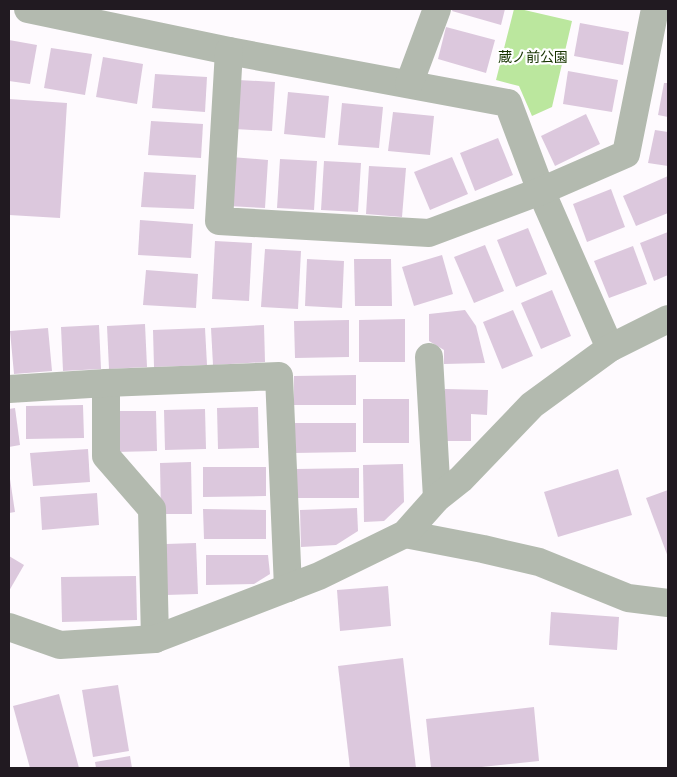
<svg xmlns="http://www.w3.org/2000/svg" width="677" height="777" font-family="'Open Sans','Noto Sans JP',sans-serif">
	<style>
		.green { fill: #bbe79e }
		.building { fill: #dcc8dd }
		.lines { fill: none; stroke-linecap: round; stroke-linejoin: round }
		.minor { stroke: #b3baaf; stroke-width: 28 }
		.labels { text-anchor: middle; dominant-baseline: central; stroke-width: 4.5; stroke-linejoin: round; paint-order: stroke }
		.park-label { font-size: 14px; fill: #173400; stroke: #fff }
	</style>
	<rect width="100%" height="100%" fill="#fefafe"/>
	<!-- green -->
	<polygon class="green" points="514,9 520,9 572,21 552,107 532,116 519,86 496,80"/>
	<!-- building -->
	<g class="building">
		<polygon points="453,9 505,9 501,25 452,11"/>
		<polygon points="580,23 629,32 623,65 574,56"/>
		<polygon points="446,27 495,40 486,73 438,59"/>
		<polygon points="9,40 37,45 30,84 9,81"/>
		<polygon points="51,48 92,54 85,95 44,88"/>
		<polygon points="103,57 143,64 137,104 96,97"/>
		<polygon points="568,71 618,80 612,112 563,104"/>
		<polygon points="155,74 207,77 205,112 152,108"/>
		<polygon points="238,80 275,82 272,131 235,129"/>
		<polygon points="664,83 668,83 668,117 658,115"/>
		<polygon points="288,92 329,96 325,138 284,134"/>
		<polygon points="9,99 67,103 60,218 9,215"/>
		<polygon points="342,103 383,107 379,148 338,145"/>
		<polygon points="393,112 434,116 430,155 388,151"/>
		<polygon points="586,114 600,144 555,166 541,136"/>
		<polygon points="151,121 203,124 201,158 148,155"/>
		<polygon points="655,130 668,132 668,166 648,163"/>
		<polygon points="498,138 513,175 475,191 460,153"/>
		<polygon points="231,157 268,160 265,208 228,206"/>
		<polygon points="452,157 468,194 430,210 414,172"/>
		<polygon points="280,159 317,161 314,210 277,208"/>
		<polygon points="324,161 361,163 358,212 321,210"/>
		<polygon points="369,166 406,168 402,217 366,214"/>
		<polygon points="144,172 196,175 194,209 141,207"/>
		<polygon points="668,176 668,213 636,226 623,196"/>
		<polygon points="611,189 625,227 587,242 573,204"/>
		<polygon points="140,220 193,224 191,258 138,255"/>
		<polygon points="528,228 547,274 516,287 497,240"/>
		<polygon points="668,232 668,275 654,281 640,243"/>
		<polygon points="215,241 252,243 249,301 212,299"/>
		<polygon points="485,245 504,291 474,303 454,257"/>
		<polygon points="633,246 647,284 609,298 594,261"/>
		<polygon points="265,249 301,251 298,309 261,307"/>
		<polygon points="442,255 453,294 414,306 402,267"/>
		<polygon points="307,259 344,261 342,308 305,306"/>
		<polygon points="354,259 391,259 392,306 355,306"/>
		<polygon points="146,270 198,274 196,308 143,305"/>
		<polygon points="552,290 571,336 541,349 521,303"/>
		<polygon points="465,310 476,326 485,363 444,364 444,350 429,341 429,314"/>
		<polygon points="513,310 533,356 502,369 483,322"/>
		<polygon points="405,319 405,362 359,362 359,320"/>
		<polygon points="349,320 349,357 295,358 294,321"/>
		<polygon points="145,324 147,367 109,369 107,326"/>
		<polygon points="99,325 101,369 63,371 61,327"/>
		<polygon points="264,325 265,362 213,365 211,328"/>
		<polygon points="48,328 52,371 14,374 10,331"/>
		<polygon points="205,328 207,365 154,367 153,330"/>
		<polygon points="356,375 356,405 294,405 294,376"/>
		<polygon points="445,389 488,390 487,415 471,414 471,441 444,441"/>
		<rect x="363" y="399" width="46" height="44"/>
		<polygon points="83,405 84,438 26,439 26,406"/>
		<polygon points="258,407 259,448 218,449 217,408"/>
		<polygon points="15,408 20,445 9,447 9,409"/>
		<polygon points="205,409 206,449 165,450 164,410"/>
		<polygon points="115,411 156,411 157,451 116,452"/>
		<polygon points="293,423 356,423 356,452 293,453"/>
		<polygon points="88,449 90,482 33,486 30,453"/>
		<polygon points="191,462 192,514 161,514 160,463"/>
		<polygon points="403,464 404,502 384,521 364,522 363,465"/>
		<polygon points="203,467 266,467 266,496 203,497"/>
		<polygon points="359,468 359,498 296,498 296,469"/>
		<polygon points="618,469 632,515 558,537 544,492"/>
		<polygon points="9,479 10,479 15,512 9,513"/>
		<polygon points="668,490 668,557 646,498"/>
		<polygon points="97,493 99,525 42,530 40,497"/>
		<polygon points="357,508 358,531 336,545 301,547 300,510"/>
		<polygon points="203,509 266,510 266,539 204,539"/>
		<polygon points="196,543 198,594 166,595 166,544"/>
		<polygon points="206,555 268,555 270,574 254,584 206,585"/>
		<polygon points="9,556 24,565 9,591"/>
		<polygon points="136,576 137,620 62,622 61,577"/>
		<polygon points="388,586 391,626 340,631 337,590"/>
		<polygon points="551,612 619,617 617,650 549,645"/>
		<polygon points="403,658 416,768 350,768 338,666"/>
		<polygon points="118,685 129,751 93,757 82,690"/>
		<polygon points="59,694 79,768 30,768 13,706"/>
		<polygon points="534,707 539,761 472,768 431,768 426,719"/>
		<polygon points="130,756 132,768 96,768 95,762"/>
	</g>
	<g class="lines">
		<!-- minor -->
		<g class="minor">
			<polyline points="28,9 229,51 508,103 541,191 610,348"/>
			<polyline points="229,51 219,221 429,233 541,191 626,154 655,9"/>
			<polyline points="409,84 437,9"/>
			<polyline points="429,357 437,498"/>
			<polyline points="106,383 106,456 152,509 155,639"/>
			<polyline points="9,389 106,383 279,376 288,588"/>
			<polyline points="405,534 483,549 539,562 628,598 668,603"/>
			<polyline points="9,627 60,645 155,639 319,576 405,534 437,498 461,479 532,405 610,348 668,319"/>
		</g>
	</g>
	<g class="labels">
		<!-- park labels -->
		<g class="park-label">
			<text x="533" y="56">蔵ノ前公園</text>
		</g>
	</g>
	<!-- border -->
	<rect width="677" height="777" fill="none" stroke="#211a21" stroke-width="20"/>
</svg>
